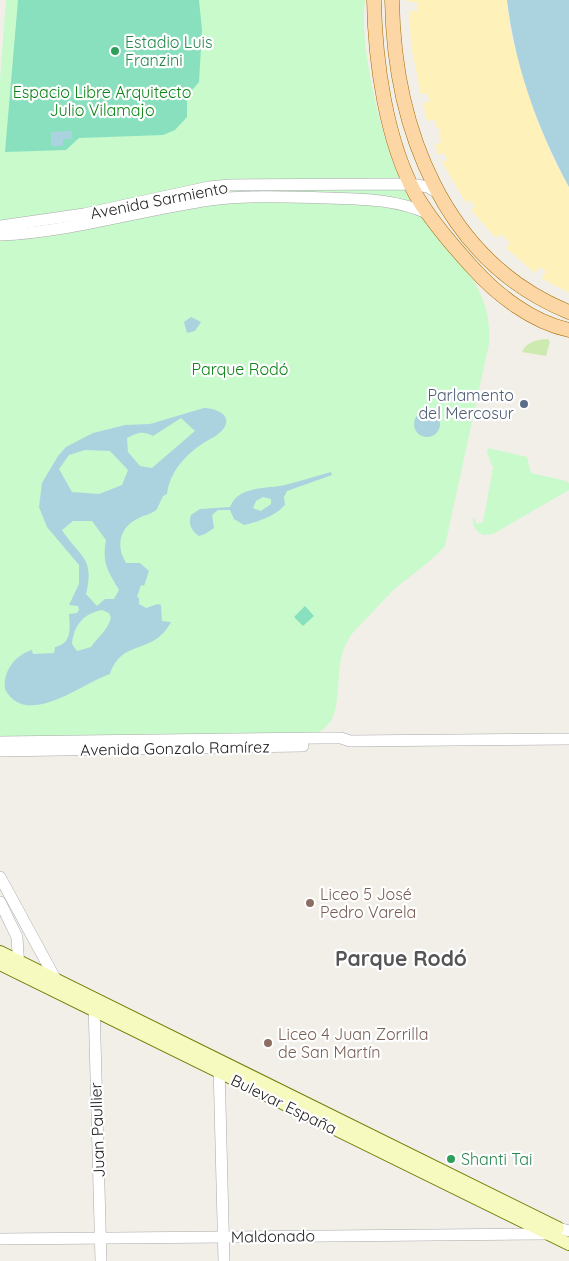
<svg xmlns="http://www.w3.org/2000/svg" width="569" height="1261" font-family="Quicksand,sans-serif">
	<style>
		.grass { fill: #cdebb0 }
		.sand { fill: #fff1ba }
		.park { fill: #c8facc }
		.pitch { fill: #88e0be }
		.water { fill: #aad3df; fill-rule: evenodd }
		.lines { fill: none; stroke-linecap: round; stroke-linejoin: round }
		.tertiary-casing { stroke: #a9a9a9; stroke-width: 12 }
		.secondary-casing { stroke: #707d05; stroke-width: 14 }
		.primary-casing { stroke: #a06b00; stroke-width: 15 }
		.tertiary { stroke: #fff; stroke-width: 11 }
		.secondary { stroke: #f7fabf; stroke-width: 12 }
		.primary { stroke: #fcd6a4; stroke-width: 14 }
		.leisure-dot { fill: #2e9e5b; stroke: #fff; stroke-width: 2 }
		.service-dot { fill: #5c6f8a; stroke: #fff; stroke-width: 2 }
		.education-dot { fill: #8d6e63; stroke: #fff; stroke-width: 2 }
		.labels { text-anchor: middle; dominant-baseline: central; stroke-width: 4.5; stroke-linejoin: round; paint-order: stroke }
		.leisure-label { font-size: 16px; fill: #27864d; stroke: #fff; text-anchor: start }
		.park-label { font-size: 16px; fill: #0c8416; stroke: #fff }
		.street-label { font-size: 16px; fill: #222; stroke: #fff }
		.service-label { font-size: 16px; fill: #4e5e75; stroke: #fff; text-anchor: end }
		.education-label { font-size: 16px; fill: #785e54; stroke: #fff; text-anchor: start }
		.district-label { font-size: 21px; font-weight: bold; fill: #555; stroke: #fff }
	</style>
	<rect width="100%" height="100%" fill="#f2efe9"/>
	<!-- grass -->
	<path class="grass" d="M548,339l2,3 -4,14 -24,-4c4,-10 16,-13 26,-13z"/>
	<!-- sand -->
	<polygon class="sand" points="408,0 507,0 511,35 536,117 552,156 569,187 569,293 541,278 546,272 540,267 535,273 506,248 510,243 501,234 496,238 471,210 475,207 470,200 466,203 442,162 447,160 444,153 439,155 435,145 441,142 439,128 437,128 435,120 427,121 423,103 430,101 427,93 421,95 411,45 409,11 418,11 418,2 408,2"/>
	<!-- park -->
	<g class="park">
		<path d="M6,0h359c-7,48 20,157 44,198 31,52 85,78 80,146l-44,202c-14,16 -30,26 -47,40 -10,9 -20,20 -29,30 -8,8 -17,16 -22,26 -17,31 3,80 -33,92l-314,4v-659z"/>
		<path d="M488,448l39,9 4,16 35,8 3,2v7l-76,44 -10,1c-9,-5 -11,-10 -10,-19l4,8 6,-2 10,-54 -6,-15z"/>
	</g>
	<!-- pitch -->
	<g class="pitch">
		<polygon points="18,0 199,0 202,30 199,82 187,96 187,117 175,130 163,135 79,138 66,150 5,152"/>
		<polygon points="305,606 314,616 303,626 294,617"/>
	</g>
	<!-- water -->
	<g class="water">
		<path d="M507,0h62v187c-32,-59 -54,-121 -62,-187z"/>
		<polygon points="72,131 72,139 63,139 63,146 51,146 51,132"/>
		<polygon points="191,317 201,322 195,331 187,333 184,322"/>
		<path d="M204,408c10,0 29,6 20,20 -5,7 -12,10 -19,14 -19,12 -35,29 -38,52l-4,2c-2,4 -5,11 -6,13 -4,5 -13,6 -18,9 -19,8 -24,28 -13,45h14l9,8 -5,15 -3,-1 -4,12 2,1v6l7,4 12,-4 3,1 1,16 9,1c-18,34 -49,16 -61,52 -26,8 -84,56 -105,15 -2,-18 10,-34 27,-39l1,4 21,-1 1,-6c17,-3 15,-19 14,-33l8,-1 2,-3 -1,-4 -9,-1 10,-21v-19l-32,-38 -8,-20 3,-24 16,-27 8,-9 27,-14 32,-8 25,-1zM181,418l14,13 -43,37 -12,-2 -12,-14 -1,-14c10,-5 15,-8 26,-2zM85,450l25,1 18,19 -6,15 -23,9 -27,-2 -13,-23 10,-14zM73,521h19l14,19c-4,23 1,30 13,50l-5,9h-9l-8,7 -11,-12c9,-37 -6,-36 -24,-64zM102,610l7,3 2,5c-5,15 -12,17 -20,29l-14,4 -5,-7c2,-19 11,-30 30,-34z"/>
		<circle cx="427" cy="424" r="13"/>
		<path d="M331,472l1,3 -45,16 -3,6 1,8c-10,11 -27,17 -41,20l-10,-6 -4,-9h-12l-6,5 2,13 -9,6 -6,2c-8,-5 -11,-13 -8,-21l9,-6 30,-2c8,-22 38,-18 55,-22 16,-4 31,-9 46,-13zM263,497l8,2v5l-10,7 -8,-3 3,-7z"/>
	</g>
	<g class="lines">
		<!-- tertiary casing -->
		<g class="tertiary-casing">
			<g id="tertiary">
				<polyline points="0,226 84,214 209,187 230,185 411,184 428,187 438,193"/>
				<path d="M0,235c71,-3 140,-25 210,-35 39,-5 79,-3 118,-2 35,1 68,1 101,16"/>
				<polyline points="0,742 322,738 341,738 350,741 569,739"/>
				<polyline points="0,751 303,746"/>
				<polyline points="0,877 56,980"/>
				<polyline points="0,902 17,937 19,969"/>
				<polyline points="94,1003 101,1261"/>
				<polyline points="219,1065 224,1261"/>
				<polyline points="558,1228 569,1231"/>
				<polyline points="0,1239 546,1234"/>
			</g>
		</g>
		<!-- secondary casing -->
		<g class="secondary-casing">
			<g id="secondary">
				<polyline points="0,952 558,1228"/>
				<polyline points="0,964 569,1244"/>
			</g>
		</g>
		<!-- primary casing -->
		<g class="primary-casing">
			<g id="primary">
				<path d="M374,0c1,61 12,141 42,195 15,26 36,50 56,72 25,28 60,55 97,63"/>
				<path d="M392,0c2,127 51,261 177,312"/>
			</g>
		</g>
		<!-- tertiary -->
		<use href="#tertiary" class="tertiary"/>
		<!-- secondary -->
		<use href="#secondary" class="secondary"/>
		<!-- primary -->
		<use href="#primary" class="primary"/>
	</g>
	<!-- markers -->
	<g class="leisure-dot">
		<circle cx="115" cy="51" r="5"/>
		<circle cx="451" cy="1159" r="5"/>
	</g>
	<circle class="service-dot" cx="524" cy="404" r="5"/>
	<g class="education-dot">
		<circle cx="310" cy="903" r="5"/>
		<circle cx="268" cy="1043" r="5"/>
	</g>
	<g class="labels">
		<!-- leisure labels -->
		<g class="leisure-label">
			<text x="125" y="42">Estadio Luis<tspan x="125" dy="18">Franzini</tspan></text>
			<text x="461" y="1159">Shanti Tai</text>
		</g>
		<!-- park labels -->
		<g class="park-label">
			<text x="102" y="92">Espacio Libre Arquitecto<tspan x="102" dy="18">Julio Vilamajo</tspan></text>
			<text x="240" y="369">Parque Rodó</text>
		</g>
		<!-- street labels -->
		<g class="street-label">
			<text transform="translate(159 200) rotate(-11)">Avenida Sarmiento</text>
			<text transform="translate(175 748) rotate(-1)">Avenida Gonzalo Ramírez</text>
			<text transform="translate(284 1104) rotate(26)">Bulevar España</text>
			<text transform="translate(97 1130) rotate(-92)">Juan Paullier</text>
			<text transform="translate(273 1236) rotate(-1)">Maldonado</text>
		</g>
		<!-- service labels -->
		<g class="service-label">
			<text x="514" y="395">Parlamento<tspan x="514" dy="18">del Mercosur</tspan></text>
		</g>
		<!-- education labels -->
		<g class="education-label">
			<text x="320" y="894">Liceo 5 José<tspan x="320" dy="18">Pedro Varela</tspan></text>
			<text x="278" y="1034">Liceo 4 Juan Zorrilla<tspan x="278" dy="18">de San Martín</tspan></text>
		</g>
		<!-- district labels -->
		<g class="district-label">
			<text x="401" y="958">Parque Rodó</text>
		</g>
	</g>
</svg>
